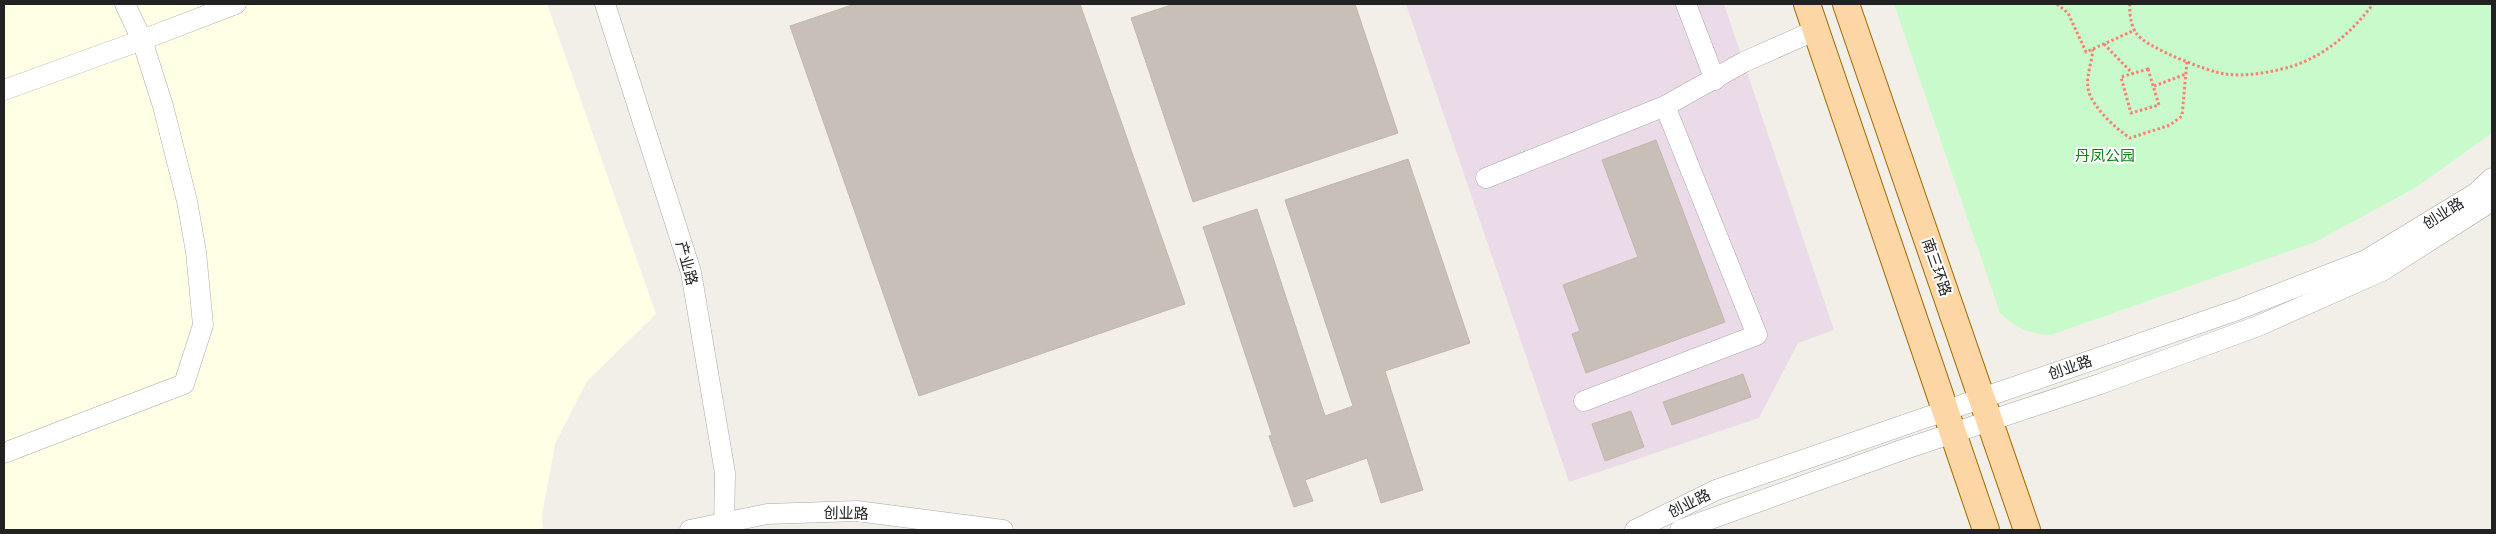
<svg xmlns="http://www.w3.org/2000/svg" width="2496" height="534" font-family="Ubuntu,'Noto Sans SC',sans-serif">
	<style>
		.industrial { fill: #ebdbe8 }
		.education { fill: #ffffe5 }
		.park { fill: #c8facc }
		.building { fill: #c7bfb8; stroke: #c4b6ab }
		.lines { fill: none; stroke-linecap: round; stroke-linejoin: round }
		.minor-casing { stroke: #a9a9a9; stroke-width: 21 }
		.major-casing { stroke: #a06b00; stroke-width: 28 }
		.path { stroke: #fa8072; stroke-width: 3; stroke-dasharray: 2.5 2.5; stroke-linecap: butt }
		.minor { stroke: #fff; stroke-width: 20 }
		.major { stroke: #fcd6a4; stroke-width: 26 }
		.labels { text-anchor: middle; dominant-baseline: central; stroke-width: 4; stroke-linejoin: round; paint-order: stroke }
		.park-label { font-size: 15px; fill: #0c8416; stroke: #fff }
		.street-label { font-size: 15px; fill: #222; stroke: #fff }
	</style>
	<rect width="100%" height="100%" fill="#f2efe9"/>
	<!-- industrial -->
	<polygon class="industrial" points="1406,4 1724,4 1834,330 1798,343 1759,418 1569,482"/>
	<!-- education -->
	<polygon class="education" points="4,4 547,4 656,314 587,381 555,444 542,515 543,530 4,530"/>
	<!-- park -->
	<path class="park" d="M1894,4h598v129l-77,55 -100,54 -264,93c-23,-2 -34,-6 -51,-22z"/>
	<!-- building -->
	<g class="building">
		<polygon points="855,4 1080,4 1185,304 919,396 790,26"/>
		<polygon points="1174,4 1355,4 1398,133 1193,202 1131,18"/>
		<polygon points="1656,140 1725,322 1586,373 1572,334 1580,331 1563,285 1638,257 1602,160"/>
		<polygon points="1408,159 1470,343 1385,371 1423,490 1381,503 1367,458 1305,480 1313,501 1294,507 1269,436 1272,435 1203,227 1257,209 1325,416 1353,406 1285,200"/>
		<polygon points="1743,374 1751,397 1672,425 1663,402"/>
		<polygon points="1631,411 1644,447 1605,461 1592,424"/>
	</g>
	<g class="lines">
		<!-- minor casing -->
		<g class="minor-casing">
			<g id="minor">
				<polyline points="605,4 691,272 725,473 724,530"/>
				<polyline points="1686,4 1715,80"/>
				<polyline points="4,90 142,40 236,4"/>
				<polyline points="1486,178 1665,106 1744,62 1816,30"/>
				<polyline points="1584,401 1757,335 1665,106"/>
				<polyline points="4,453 184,384 203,325 196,252 187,201 163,106 142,40 125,4"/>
				<polyline points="690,530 767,514 857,511 1003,530"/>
				<polyline points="1635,530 1716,490 2237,310 2366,260 2476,193 2492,178"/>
				<polyline points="1680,530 1902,450 2100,384 2258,326 2382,271 2492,201"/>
			</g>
		</g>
		<!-- major casing -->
		<g class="major-casing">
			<g id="major">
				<polyline points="1807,4 1986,530"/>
				<polyline points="1846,4 2027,530"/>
			</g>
		</g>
		<!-- path -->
		<g class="path">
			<polyline points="2057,4 2068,13 2086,52 2135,30"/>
			<path d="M2130,4c-1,9 1,21 6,29 8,14 73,39 89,41 22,3 47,-2 68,-8 33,-11 60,-35 80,-62"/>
			<polyline points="2104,44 2133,74"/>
			<path d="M2093,49c-1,12 -7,28 -5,39 2,17 28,41 42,50l40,-13 12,-9 5,-55"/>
			<polygon points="2148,69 2159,105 2131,113 2121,77"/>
			<polyline points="2154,86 2186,74"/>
		</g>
		<!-- minor -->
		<use href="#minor" class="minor"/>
		<!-- major -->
		<use href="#major" class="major"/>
	</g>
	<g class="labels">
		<!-- park labels -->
		<g class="park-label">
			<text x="2105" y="155">丹凤公园</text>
		</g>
		<!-- street labels -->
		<g class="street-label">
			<text transform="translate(2443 213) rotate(-32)">创业路</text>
			<text transform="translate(687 263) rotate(75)">产业路</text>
			<text transform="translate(1937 267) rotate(71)">南三环路</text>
			<text transform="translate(2070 367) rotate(-19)">创业路</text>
			<text transform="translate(1689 503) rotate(-26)">创业路</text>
			<text transform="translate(846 513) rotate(1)">创业路</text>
		</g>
	</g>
	<!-- border -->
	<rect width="2496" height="534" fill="none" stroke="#222222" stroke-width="10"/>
</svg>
